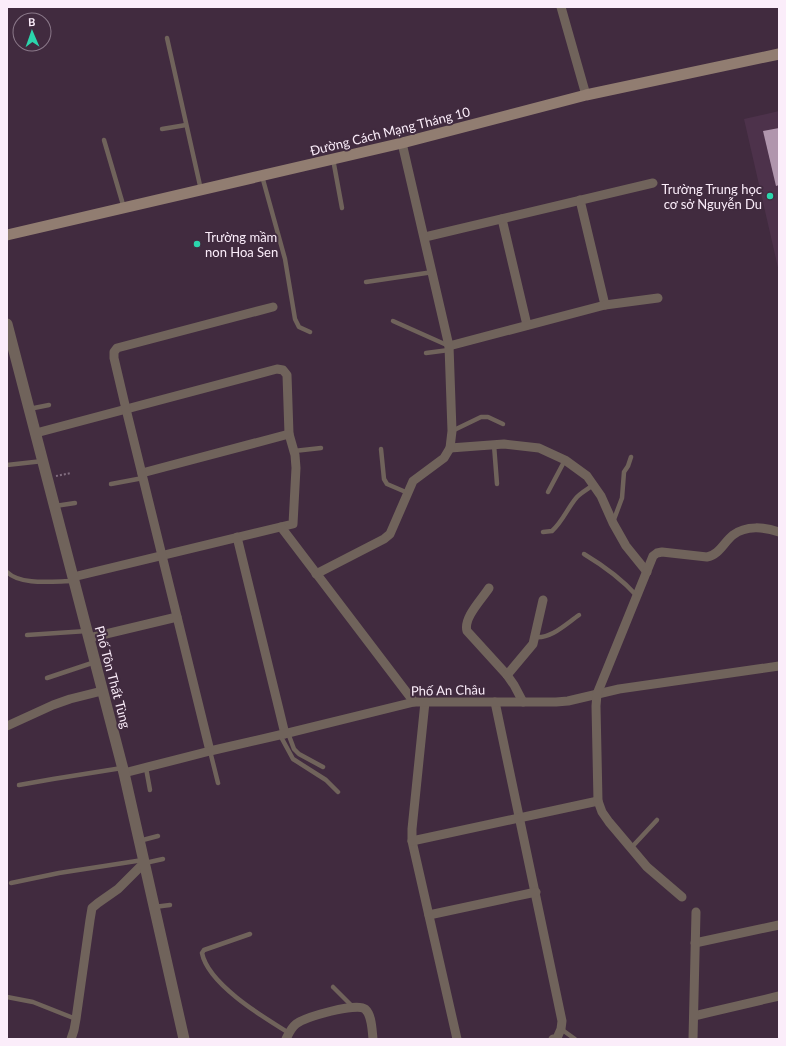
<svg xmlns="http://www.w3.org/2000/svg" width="786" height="1046" font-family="Lato,sans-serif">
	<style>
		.built { fill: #4d324b }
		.building { fill: #b096ad }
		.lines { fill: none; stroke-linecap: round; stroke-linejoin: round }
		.path { stroke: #826e80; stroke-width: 2; stroke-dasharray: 2 2; stroke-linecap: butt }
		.service { stroke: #70635b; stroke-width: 4.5 }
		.minor { stroke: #70635b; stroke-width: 9 }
		.tertiary { stroke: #70635b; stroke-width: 11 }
		.secondary { stroke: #917d71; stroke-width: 11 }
		.poi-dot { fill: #2bd5ac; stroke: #412b3f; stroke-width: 1.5 }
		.labels { text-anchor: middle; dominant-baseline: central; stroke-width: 4; stroke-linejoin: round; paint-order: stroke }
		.street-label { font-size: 13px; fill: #fbedfa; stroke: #412b3f }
		.poi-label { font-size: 13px; fill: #fbedfa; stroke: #412b3f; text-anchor: end }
	</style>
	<rect width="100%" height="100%" fill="#412b3f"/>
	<!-- built -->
	<polygon class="built" points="779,111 779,272 744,119"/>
	<!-- building -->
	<polygon class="building" points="779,128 779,185 776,186 763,131"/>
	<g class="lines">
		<!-- path -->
		<polyline class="path" points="56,476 71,473"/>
		<!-- service -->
		<g class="service">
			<polyline points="167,38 201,190"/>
			<polyline points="162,129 186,125"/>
			<polyline points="104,140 124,208"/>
			<polyline points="333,159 342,208"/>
			<polyline points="262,176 285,259 295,319 299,327 310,332"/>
			<polyline points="366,282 433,272"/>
			<polyline points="393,321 449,346"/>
			<polyline points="426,353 449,350"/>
			<polyline points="29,409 49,405"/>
			<polyline points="452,431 481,417 488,417 503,424"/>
			<polyline points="494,445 497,484"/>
			<polyline points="381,449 384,479 387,484 408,493"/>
			<polyline points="294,451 321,448"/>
			<polyline points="7,465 43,461"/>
			<polyline points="111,484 143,478"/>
			<polyline points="548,492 565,460"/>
			<polyline points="55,506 75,503"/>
			<polyline points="613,522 622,498 624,472 628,466 631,457"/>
			<path d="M543,532l9,-1c11,-10 16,-24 25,-34 5,-5 11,-8 16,-12"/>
			<path d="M584,554c20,12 37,24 53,42"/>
			<path d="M7,572c14,14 48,9 66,9"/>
			<polyline points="27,635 87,631"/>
			<path d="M535,637c16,2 31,-13 44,-22"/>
			<polyline points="47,678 95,662"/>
			<polyline points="288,733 294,749 299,754 323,767"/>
			<polyline points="280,735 293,759 326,780 338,792"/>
			<polyline points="210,751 218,783"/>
			<polyline points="146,768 150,790"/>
			<polyline points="19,785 53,779 122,768"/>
			<polyline points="139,841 158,836"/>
			<polyline points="631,848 657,820"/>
			<polyline points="145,863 163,859"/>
			<polyline points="11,883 59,873 143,860"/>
			<polyline points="154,907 170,905"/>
			<path d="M250,934l-46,16 -2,3c6,31 61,64 87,80"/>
			<polyline points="333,987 353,1007"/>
			<polyline points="7,997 33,1002 76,1019"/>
			<polyline points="561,1029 575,1039"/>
		</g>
		<!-- minor -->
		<g class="minor">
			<polyline points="561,7 586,95"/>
			<polyline points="580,200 605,305"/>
			<polyline points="502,219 527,325"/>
			<polyline points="425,237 653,183"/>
			<polyline points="449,346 605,305 658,298"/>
			<polyline points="36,433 277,369 283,370 287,375 289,434 295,455 296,468 293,524 73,577"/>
			<polyline points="450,448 504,444 539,448 565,460 587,476 601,496 613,523 626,546 647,572"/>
			<polyline points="142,473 289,434"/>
			<polyline points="281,527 414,702"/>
			<polyline points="237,537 285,734"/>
			<polyline points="316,574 384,539 390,534 413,481 444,458 450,448 452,431 449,346 402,143"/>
			<path d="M489,588c-7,11 -26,30 -22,43l40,44 7,10 9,17"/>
			<polyline points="89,638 177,617"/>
			<polyline points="507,675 533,644 543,600"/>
			<polyline points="425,702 412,829 412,841 457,1039"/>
			<polyline points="495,702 562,1021 561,1029 557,1038 553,1039"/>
			<polyline points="7,726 53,705 70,699 102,691"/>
			<polyline points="210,751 126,409 114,358 114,352 117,348 273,307"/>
			<polyline points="124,773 210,751 288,733 414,702 556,702 568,701 619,689 779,666"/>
			<polyline points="412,841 598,801"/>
			<path d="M682,897l-35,-30 -38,-45 -7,-10 -4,-11 -2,-95 1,-12 56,-138 4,-3 5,-1 45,5c12,-2 17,-15 26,-22 13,-10 32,-8 46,-3"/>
			<polyline points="429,915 536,892"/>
			<polyline points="695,943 779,925"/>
			<polyline points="694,1016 779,996"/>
			<polyline points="71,1039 74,1030 76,1019 90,920 92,908 98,903 118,889 144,863"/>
			<path d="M286,1039c3,-6 5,-11 10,-15 9,-7 61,-22 69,-15 7,6 7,21 8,30"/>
			<polyline points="693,1039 696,912"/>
		</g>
		<!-- tertiary -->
		<polyline class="tertiary" points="7,324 124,773 184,1039"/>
		<!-- secondary -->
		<polyline class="secondary" points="7,235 402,143 586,95 779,54"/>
	</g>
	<!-- markers -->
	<g class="poi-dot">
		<circle cx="770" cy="196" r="4"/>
		<circle cx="197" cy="244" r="4"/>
	</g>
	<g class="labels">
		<!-- street labels -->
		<g class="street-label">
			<text transform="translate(390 131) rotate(-14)">Đường Cách Mạng Tháng 10</text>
			<text transform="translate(113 677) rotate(75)">Phố Tôn Thất Tùng</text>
			<text transform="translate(448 690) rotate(-1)">Phố An Châu</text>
		</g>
		<!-- poi labels -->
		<g class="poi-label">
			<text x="762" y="189">Trường Trung học<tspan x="762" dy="15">cơ sở Nguyễn Du</tspan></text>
			<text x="205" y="237" text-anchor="start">Trường mầm<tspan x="205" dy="15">non Hoa Sen</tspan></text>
		</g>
	</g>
	<!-- border -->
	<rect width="786" height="1046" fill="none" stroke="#fbedfa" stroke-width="16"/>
	<!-- north arrow -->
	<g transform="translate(32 32) rotate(358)"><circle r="19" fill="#412b3f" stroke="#8b798a"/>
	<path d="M0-3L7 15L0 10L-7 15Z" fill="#2bd5ac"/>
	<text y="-6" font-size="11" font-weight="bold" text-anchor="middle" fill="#fbedfa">B</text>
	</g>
</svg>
